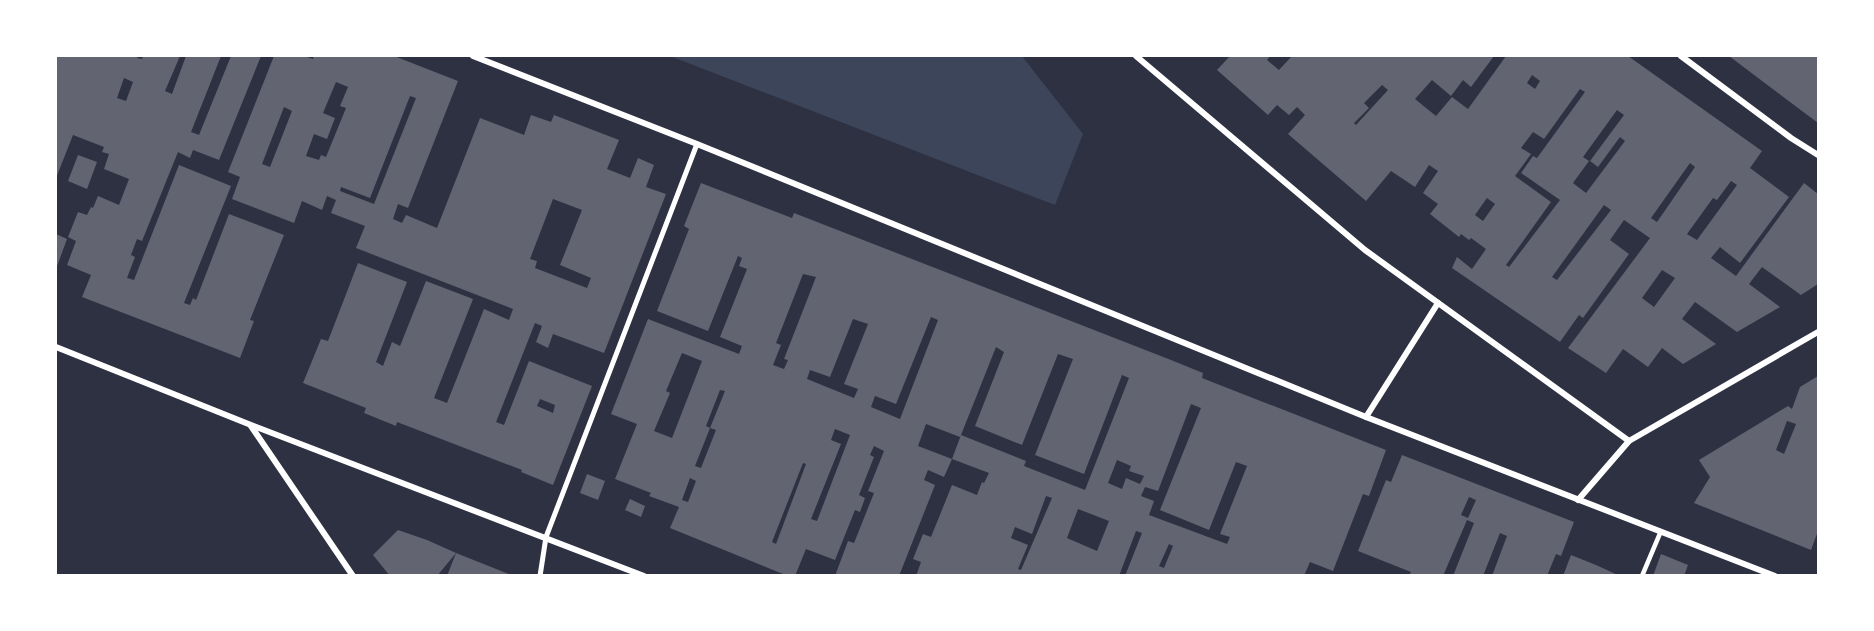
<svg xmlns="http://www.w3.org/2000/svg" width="1874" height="631" font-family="Quicksand,sans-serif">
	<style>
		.green { fill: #3c4559 }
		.building { fill: #626471; fill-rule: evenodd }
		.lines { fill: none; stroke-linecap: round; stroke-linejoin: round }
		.service { stroke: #fff; stroke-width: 4.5 }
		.pedestrian { stroke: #fff; stroke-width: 5 }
		.minor { stroke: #fff; stroke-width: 6 }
	</style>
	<rect width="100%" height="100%" fill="#2d3142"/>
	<!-- green -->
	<polygon class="green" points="670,56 1022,56 1083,134 1055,205"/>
	<!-- building -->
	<g class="building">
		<path d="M56,56h82l-1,2 5,1 1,-3h37l-15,35 7,3 14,-38h35l-30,76 8,3 32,-79h30l-42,104 -26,-10 -3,8 -12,-6 -36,89 -5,-2 -6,16 4,2 -8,21 7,2 45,-115 52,21 -47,117 6,2 3,-7 3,2 33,-86 55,21 -34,85 4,1 -14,37 -158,-61 9,-22 -24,-10 9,-24 -8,-4 10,-25 9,3 4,-8 2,1 5,-12 21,9 10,-26 -25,-10 5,-15 -7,-2 2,-5 -31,-12 -17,43zM124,78l9,4 -7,19 -9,-3z"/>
		<path d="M274,56h30l9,3 1,-3h80l64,25 -50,127 -10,-4 -5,15 9,4 4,-8 31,13 43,-110 44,17 7,-20 20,7 3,-7 65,25 -12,29 23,9 8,-20 16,7 -8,22 20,7 -62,159 -51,-19 -5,14 -12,-6 6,-16 -7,-3 -39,99 8,3 25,-64 63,25 -39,99 -32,-13 1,-2 -125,-48 -1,4 -32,-13 2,-5 -63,-25 18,-44 7,2 30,-78 49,19 -31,80 7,4 9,-24 8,4 26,-65 47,18 -39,99 13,5 37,-94 25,11 4,-11 -157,-61 9,-22 -34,-13 5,-13 -9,-4 -5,14 -20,-9 -8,22 -62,-24 8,-22 -12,-5zM336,82l12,5 -8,19 6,2 -20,49 -5,-2 -2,5 -13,-4 8,-22 13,5 8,-21 -12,-5zM410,96l6,2 -42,106 -34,-13 1,-4 29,11zM284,107l8,4 -22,56 -8,-3zM553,199l29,11 -22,55 31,13 -4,10 -52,-20 2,-7 -7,-2zM540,399l15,6 -2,8 -16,-7z"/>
		<path d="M1230,56h40l-3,4 12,10 13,-14h202l-23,31 -8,-7 -12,16 -19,-16 -17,19 21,17 16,-19 16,12 38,-53h122l134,95 -12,17 39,29 -49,66 -20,-16 -9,11 25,18 68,-93 14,11v90l-17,11 -39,-28 -13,17 31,23 -43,25 -42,-30 -13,17 34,25 -33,20 -21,-16 -14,19 -25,-18 -17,24 -38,-25 82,-110 -3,-2 -23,-16 -14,20 19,14 -46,64 -4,-3 -19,27 -108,-74 5,-11 15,12 14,-20 -15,-11 -2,2 -8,-6 -2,3 -29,-23 8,-10 -15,-11 15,-22 -9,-6 -14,22 -24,-16 -25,30 -78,-67 17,-19 -8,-8 -8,8 -12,-10 -9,10 -51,-45zM1532,75l8,6 -5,8 -8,-6zM1382,85l6,5 -32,35 -2,-2 15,-15 -5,-5zM1580,89l5,3 -48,66 -4,-2 -12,17 39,27 -51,67 -3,-2 45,-63 -36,-26 16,-22 -10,-6 12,-16 11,7zM1617,110l7,5 -34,46 8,6 22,-30 5,4 -39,52 -13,-10 16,-22 -6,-4zM1690,163l5,4 -38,55 -6,-4zM1731,181l6,4 -40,55 -10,-6 26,-36 4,2zM1487,198l8,6 -12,17 -8,-6zM1604,205l7,5 -54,70 -5,-3zM1662,270l13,8 -21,29 -12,-9z"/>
		<polygon points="1729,56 1818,56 1818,123"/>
		<polygon points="78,155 97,162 87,189 68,181"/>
		<path d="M701,183l91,35 2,-5 377,147 32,13 -1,5 184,72 -17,46 -6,-2 -30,77 -23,-9 -6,14h-179l17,-43 -6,-2 -17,45h-203l5,-14 -8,-3 10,-25 8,3 21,-52 25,10 5,-13 2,1 5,-10 -37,-14 9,-24 -1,2 -34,-13 -8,22 34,13 -8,18 -16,-7 -4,10 11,5 -36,91h-64l13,-35 6,2 20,-50 -6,-2 16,-40 -10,-5 -4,9 4,2 -15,38 6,3 -5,14 -5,-2 -20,50 -29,-11 -11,27h-7l-118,-48 9,-21 -30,-11 2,-3 -36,-14 22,-55 -26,-10 37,-95 91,35 3,-8 -22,-9 27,-68 -8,-3 3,-8 -4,-2 -30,75 -51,-20 32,-82 -5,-3zM803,274l13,3 -32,82 4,1 -4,9 -11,-4 8,-20 -5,-2zM931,317l7,3 -38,99 -29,-12 4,-11 21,8zM853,319l15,5 -24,60 14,5 -4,9 -47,-19 3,-9 20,7zM996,347l8,5 -29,74 47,19 36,-91 15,5 -38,96 49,19 38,-99 7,3 -44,112 -61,-24 2,-5 -65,-26zM682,353l20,8 -30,77 -18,-7 16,-38 -4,-2zM720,390l5,1 -15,37 6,2 -15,38 -6,-2 15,-38 -4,-2zM1191,404l10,4 -41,102 49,20 27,-68 11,4 -27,68 10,3 -3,7 -78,-29 5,-14 -13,-5 4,-9 13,4zM835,429l15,6 -33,86 -6,-2 30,-75 -10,-4zM1117,460l14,6 -2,5 15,5 -4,8 -14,-6 -4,11 -14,-6zM803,463l3,1 -30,80 -4,-2zM690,478l6,3 -8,21 -6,-2zM1046,496l6,2 -31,72 -3,-1 10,-24 -17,-7 4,-11 17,7zM1078,509l31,12 -12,30 -30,-13zM1169,544l4,2 -9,22 -5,-2z"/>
		<polygon points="56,234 67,239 56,269"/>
		<path d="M1818,376v155l-7,19 -117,-47 16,-26 -11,-17 89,-54 4,3 8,-22zM1787,421l9,3 -12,30 -8,-4z"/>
		<path d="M1402,455l172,67 -13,34 -5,-2 -9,22h-55l15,-40 -7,-3 -17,43h-30l21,-53 -7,-3 -24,56h-34l2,-4 -53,-21 28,-71 5,2zM1469,497l7,3 -8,18 -7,-3z"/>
		<polygon points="587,474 605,481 598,500 580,493"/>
		<polygon points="630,499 645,506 641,517 625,510"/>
		<polygon points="398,530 427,540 456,553 437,576 390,576 373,555"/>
		<polygon points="456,553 511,575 511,576 447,576"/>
		<polygon points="1661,554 1688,565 1684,576 1653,576"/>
		<polygon points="1571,555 1596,565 1620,576 1563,576"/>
	</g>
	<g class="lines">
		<!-- service -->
		<polyline class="service" points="1642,576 1661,531"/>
		<!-- pedestrian -->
		<polyline class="pedestrian" points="540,576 546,537 697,144"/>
		<!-- minor -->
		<g class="minor">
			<polyline points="473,56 697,144 1366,417 1775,576"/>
			<polyline points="1136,56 1365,250 1629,441"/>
			<polyline points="1681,56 1791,138 1818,155"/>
			<polyline points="56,347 251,425 644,576"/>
			<polyline points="1366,417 1438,303"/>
			<polyline points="251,426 353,576"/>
			<polyline points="1578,500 1629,441 1818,332"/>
		</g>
	</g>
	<!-- border -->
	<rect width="1874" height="631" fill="none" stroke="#ffffff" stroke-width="114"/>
</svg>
